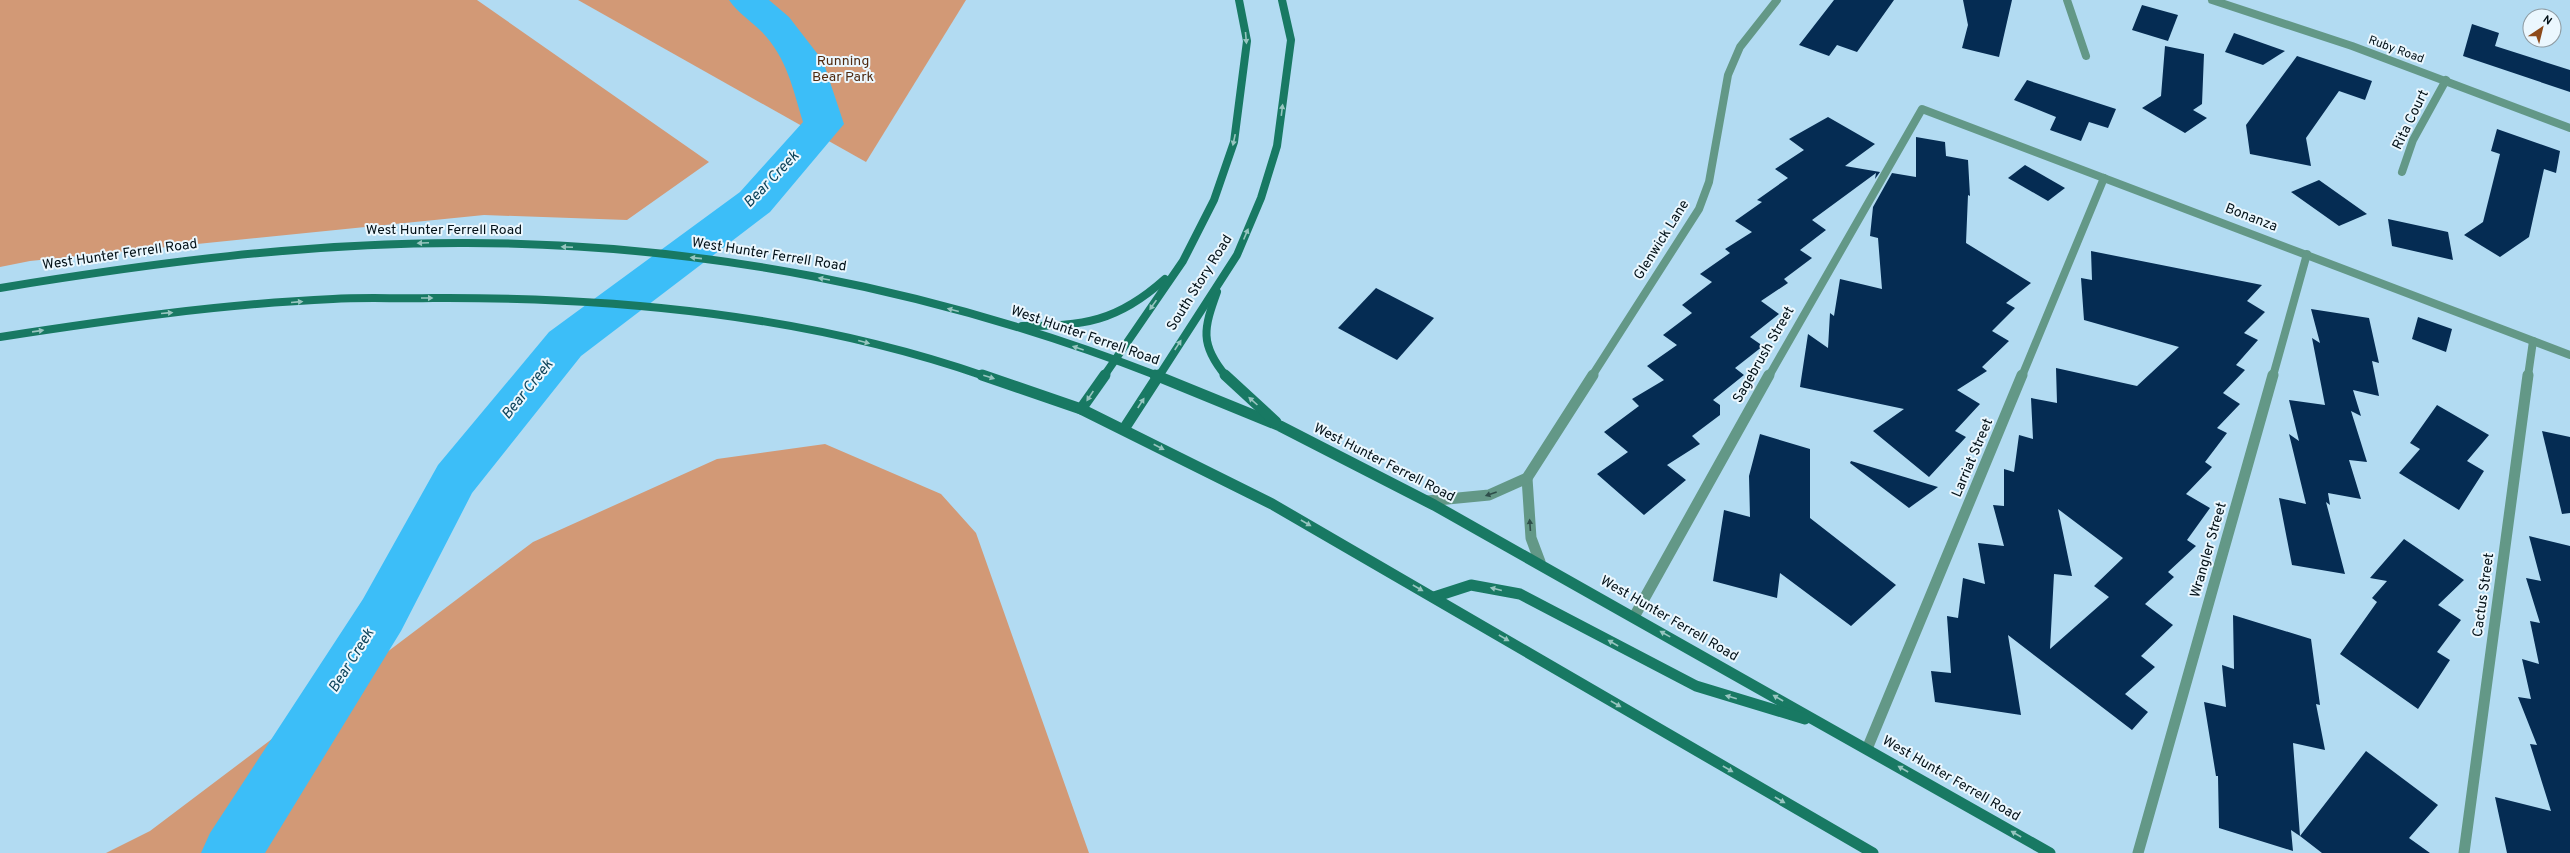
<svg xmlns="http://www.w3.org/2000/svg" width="2570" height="853" font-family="Overpass,sans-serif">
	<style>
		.green { fill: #d29976 }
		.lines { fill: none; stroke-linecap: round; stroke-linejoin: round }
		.river { fill: #3cbef8; fill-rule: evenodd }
		.building { fill: #052c53; fill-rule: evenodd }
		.street-far1 { stroke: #639887; stroke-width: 8 }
		.street { stroke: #639887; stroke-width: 11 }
		.secondary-far1 { stroke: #187963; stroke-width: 8 }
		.secondary { stroke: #187963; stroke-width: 11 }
		.oneway { fill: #97c5c0 }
		.oneway2 { fill: #2e4e4a }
		.labels { text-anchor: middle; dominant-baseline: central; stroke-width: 4; stroke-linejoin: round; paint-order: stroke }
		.far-street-label { font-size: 12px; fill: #031118; stroke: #ebf7fe }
		.park-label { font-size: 14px; fill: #502b11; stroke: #ebf7fe }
		.street-label { font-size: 14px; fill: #031118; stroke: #ebf7fe }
		.water-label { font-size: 15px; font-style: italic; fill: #0e445b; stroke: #ebf7fe }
	</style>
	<rect width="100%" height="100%" fill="#b2dbf2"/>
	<!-- green -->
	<g class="green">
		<polygon points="0,0 477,0 709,162 627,220 484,215 30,261 0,267"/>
		<polygon points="578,0 966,0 866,162"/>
		<polygon points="825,444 941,494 976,533 1089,853 106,853 150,831 533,542 717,459"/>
	</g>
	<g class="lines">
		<!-- river -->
		<path class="river" d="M729,0h40l20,17 34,44 21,63 -74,88 -189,144 -109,137 -71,138 -136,222h-64l9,-20 153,-234 75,-134 111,-133 191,-140 63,-70c-10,-33 -16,-64 -41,-90 -11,-11 -24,-19 -33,-32z"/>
	</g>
	<!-- building -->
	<g class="building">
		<polygon points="1834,0 1894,0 1857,52 1837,45 1829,56 1799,45"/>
		<polygon points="1963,0 2012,0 1999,57 1962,48 1968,25"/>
		<polygon points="2142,5 2178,15 2168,41 2132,30"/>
		<polygon points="2472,24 2499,33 2495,46 2570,70 2570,92 2463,56"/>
		<polygon points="2234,33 2285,51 2263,65 2225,52"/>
		<polygon points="2165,46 2204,54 2202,104 2193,110 2207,118 2185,133 2142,108 2161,96"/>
		<polygon points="2297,56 2372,81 2365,100 2339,91 2306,138 2311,166 2250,154 2246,125"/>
		<polygon points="2027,80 2116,109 2108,128 2089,122 2081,141 2050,130 2056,117 2014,100"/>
		<polygon points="1828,117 1875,144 1845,166 1880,172 1875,179 1876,173 1812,220 1826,230 1800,250 1812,258 1784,279 1788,283 1761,301 1779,314 1750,337 1763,346 1735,368 1744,375 1713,400 1720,405 1720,415 1692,436 1700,444 1667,465 1686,480 1644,515 1597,474 1628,452 1604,432 1639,406 1632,399 1664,380 1647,366 1677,345 1663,335 1692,313 1682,305 1712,282 1700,274 1730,253 1725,249 1752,232 1735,221 1762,202 1757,200 1788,178 1775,169 1804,150 1789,139"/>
		<polygon points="2497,129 2560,151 2556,173 2544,169 2529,237 2500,257 2464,235 2483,222 2500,154 2491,151"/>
		<polygon points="1916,137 1945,142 1946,156 1968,160 1970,196 1968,195 1966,243 2031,283 2006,303 2015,308 1992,331 2009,341 1982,367 1987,371 1957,390 1980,404 1955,431 1966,437 1929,477 1873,431 1904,409 1800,387 1808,334 1828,348 1830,313 1834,316 1840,279 1882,289 1878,238 1870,236 1873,207 1892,173 1916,177"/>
		<polygon points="2025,165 2065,188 2048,201 2008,178"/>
		<polygon points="2319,180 2367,214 2339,226 2291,192"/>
		<polygon points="2388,219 2448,232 2453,260 2392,246"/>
		<path d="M2091,251l171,34 -15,16 18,11 -21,21 14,7 -22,25 9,5 -22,23 17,11 -23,24 10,5 -22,29 7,5 -26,27 24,14 -23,32 9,6 -28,26 6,5 -29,27 28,21 -32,31 14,11 -30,27 23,18 -16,18 -124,-95 13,80 -86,-13 -4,-31 20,2 -4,-57 11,2 5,-40 22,6 -7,-41 26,3 -11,-41 11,1v-37l10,3 5,-37 14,4 -2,-41 26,5 -1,-35 81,18 42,-39 -95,-27 -3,-42 11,2zM2058,509l65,49 -29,28 15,11 -59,52 4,-75 18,2z"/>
		<polygon points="1376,288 1434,318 1397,360 1338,328"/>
		<polygon points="2311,309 2369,318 2379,363 2372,361 2379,396 2353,390 2361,416 2351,411 2367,462 2349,460 2361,499 2328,493 2330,505 2326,502 2345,574 2292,565 2279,498 2306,504 2289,434 2299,441 2289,400 2325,405 2312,338 2320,343"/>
		<polygon points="2418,317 2452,329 2446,352 2412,339"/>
		<polygon points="2437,405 2489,435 2467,461 2484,471 2459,510 2399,473 2420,449 2410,443"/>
		<polygon points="2542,431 2570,437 2570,513 2562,514"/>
		<polygon points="1760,434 1810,449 1810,518 1896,585 1851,626 1780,573 1777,598 1713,581 1724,510 1750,517 1749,476"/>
		<polygon points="1851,461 1938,487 1909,508 1850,463"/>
		<polygon points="2529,536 2570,546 2570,853 2507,853 2495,797 2551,811 2530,744 2537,745 2518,697 2531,699 2522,659 2539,664 2530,621 2540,623 2526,578 2541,581"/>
		<polygon points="2404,539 2464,580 2438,605 2461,620 2437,652 2450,660 2418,709 2340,654 2377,602 2372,598 2387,581 2370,578"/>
		<polygon points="2233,615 2311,639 2320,705 2316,704 2325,750 2293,743 2300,836 2291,830 2293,851 2219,828 2218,776 2216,776 2204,702 2226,707 2222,665 2234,669"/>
		<polygon points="2366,751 2438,805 2409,838 2430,853 2322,853 2300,836"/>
	</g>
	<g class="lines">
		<!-- street-far1 -->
		<g class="street-far1">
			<polyline points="2067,0 2086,56"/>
			<polyline points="2212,0 2352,46 2570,128"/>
			<polyline points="2402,172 2413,140 2446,80"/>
			<polyline points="1592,376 1699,209 1709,182 1728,75 1740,47 1777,0"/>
			<polyline points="1769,376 1922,109 2570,355"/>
			<polyline points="2022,376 2104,178"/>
			<polyline points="2273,376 2307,254"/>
			<polyline points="2528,376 2533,341"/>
		</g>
		<!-- street -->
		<g class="street">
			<polyline points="1527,478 1531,538 1540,562"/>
			<polyline points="1427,501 1489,495 1527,478 1593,375"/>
			<polyline points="1634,617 1769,375"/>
			<polyline points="1867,749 2022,375"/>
			<polyline points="2138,853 2273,375"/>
			<polyline points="2464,853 2528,375"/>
		</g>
		<!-- secondary-far1 -->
		<g class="secondary-far1">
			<path d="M0,288c152,-25 304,-45 459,-45 238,-1 476,46 699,133"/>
			<path d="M1217,292c-13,36 -18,52 9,84"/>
			<path d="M1022,326c62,0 95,-4 143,-47"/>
			<path d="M0,337c110,-17 221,-33 333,-38 33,-2 66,0 100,-1 185,-1 375,17 551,78"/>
			<polyline points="1104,376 1183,261 1214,200 1234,142 1247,41 1239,0"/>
			<polyline points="1159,376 1237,255 1261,198 1277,146 1291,40 1282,0"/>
		</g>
		<!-- secondary -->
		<g class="secondary">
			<polyline points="982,375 1081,409 1272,504 1873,853"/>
			<polyline points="1155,375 1280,426 1434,505 2050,853"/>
			<polyline points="1225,375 1276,422"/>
			<polyline points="1081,409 1105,375"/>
			<polyline points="1124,429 1159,375"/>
			<polyline points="1434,597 1471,585 1520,594 1696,686 1805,719"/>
		</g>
	</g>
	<!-- one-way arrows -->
	<defs><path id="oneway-solid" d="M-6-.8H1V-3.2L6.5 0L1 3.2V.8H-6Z"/></defs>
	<g class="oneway">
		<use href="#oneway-solid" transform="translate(1246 38) rotate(85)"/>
		<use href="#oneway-solid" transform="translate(1282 110) rotate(-83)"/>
		<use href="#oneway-solid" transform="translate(1234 140) rotate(102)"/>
		<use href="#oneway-solid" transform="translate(1246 234) rotate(-67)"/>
		<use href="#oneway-solid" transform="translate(423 243) rotate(178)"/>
		<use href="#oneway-solid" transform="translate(567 247) rotate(-178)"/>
		<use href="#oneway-solid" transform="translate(696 258) rotate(-174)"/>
		<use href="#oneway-solid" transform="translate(824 279) rotate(-170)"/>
		<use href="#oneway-solid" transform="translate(427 298)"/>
		<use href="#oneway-solid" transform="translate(297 302) rotate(-5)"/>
		<use href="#oneway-solid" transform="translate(1153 305) rotate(125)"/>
		<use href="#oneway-solid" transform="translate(953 310) rotate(-165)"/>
		<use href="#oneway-solid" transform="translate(167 313) rotate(-5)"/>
		<use href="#oneway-solid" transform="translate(38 331) rotate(-8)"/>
		<use href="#oneway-solid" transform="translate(864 342) rotate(15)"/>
		<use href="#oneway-solid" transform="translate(1178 345) rotate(-57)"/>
		<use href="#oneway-solid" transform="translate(1078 348) rotate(-161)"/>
		<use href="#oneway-solid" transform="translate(989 377) rotate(18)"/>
		<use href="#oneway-solid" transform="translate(1090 396) rotate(124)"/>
		<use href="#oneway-solid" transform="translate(1253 401) rotate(-138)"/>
		<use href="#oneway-solid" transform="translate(1141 403) rotate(-57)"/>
		<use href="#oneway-solid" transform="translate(1159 447) rotate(27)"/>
		<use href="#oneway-solid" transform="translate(1306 523) rotate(30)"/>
		<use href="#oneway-solid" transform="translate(1418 588) rotate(30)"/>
		<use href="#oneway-solid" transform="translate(1496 589) rotate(-166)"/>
		<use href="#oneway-solid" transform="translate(1665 634) rotate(-151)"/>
		<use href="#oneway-solid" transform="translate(1504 638) rotate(30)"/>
		<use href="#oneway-solid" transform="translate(1613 643) rotate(-150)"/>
		<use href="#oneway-solid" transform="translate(1731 697) rotate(-164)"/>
		<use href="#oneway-solid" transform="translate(1778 698) rotate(-150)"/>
		<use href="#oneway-solid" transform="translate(1616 704) rotate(30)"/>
		<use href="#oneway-solid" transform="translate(1728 769) rotate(30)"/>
		<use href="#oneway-solid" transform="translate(1903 769) rotate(-150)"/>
		<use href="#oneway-solid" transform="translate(1780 800) rotate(30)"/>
		<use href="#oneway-solid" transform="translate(2016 834) rotate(-150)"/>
	</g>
	<g class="oneway2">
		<use href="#oneway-solid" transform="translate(1491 494) rotate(161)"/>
		<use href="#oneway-solid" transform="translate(1530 525) rotate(-94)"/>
	</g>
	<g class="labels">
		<!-- far-street labels -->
		<g class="far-street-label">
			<text transform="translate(2396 50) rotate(20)">Ruby Road</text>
		</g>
		<!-- park labels -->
		<g class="park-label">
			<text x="843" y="61">Running<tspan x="843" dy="16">Bear Park</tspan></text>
		</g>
		<!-- street labels -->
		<g class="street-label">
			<text transform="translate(2411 120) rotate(-64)">Rita Court</text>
			<text transform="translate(2251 218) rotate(21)">Bonanza</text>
			<text x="444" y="230">West Hunter Ferrell Road</text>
			<text transform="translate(1662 240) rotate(-58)">Glenwick Lane</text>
			<text transform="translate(120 255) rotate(-8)">West Hunter Ferrell Road</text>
			<text transform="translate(769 255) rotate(9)">West Hunter Ferrell Road</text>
			<text transform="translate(1200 283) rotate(-58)">South Story Road</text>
			<text transform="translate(1085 336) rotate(19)">West Hunter Ferrell Road</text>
			<text transform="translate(1764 355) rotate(-60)">Sagebrush Street</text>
			<text transform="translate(1973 458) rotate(-67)">Larriat Street</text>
			<text transform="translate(1384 463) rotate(27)">West Hunter Ferrell Road</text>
			<text transform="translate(2209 550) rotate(-74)">Wrangler Street</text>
			<text transform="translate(2484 595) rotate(-82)">Cactus Street</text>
			<text transform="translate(1669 619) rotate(30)">West Hunter Ferrell Road</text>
			<text transform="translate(1951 779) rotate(30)">West Hunter Ferrell Road</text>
		</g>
		<!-- water labels -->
		<g class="water-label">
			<text transform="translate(772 180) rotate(-46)">Bear Creek</text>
			<text transform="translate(528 390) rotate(-51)">Bear Creek</text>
			<text transform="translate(352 661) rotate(-58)">Bear Creek</text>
		</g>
	</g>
	<!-- north arrow -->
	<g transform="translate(2542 28) rotate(35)"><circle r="19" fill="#ebf7fe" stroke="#8e9ba2"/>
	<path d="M0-3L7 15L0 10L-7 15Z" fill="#8d4a1a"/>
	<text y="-6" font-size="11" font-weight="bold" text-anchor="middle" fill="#031118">N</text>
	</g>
</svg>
